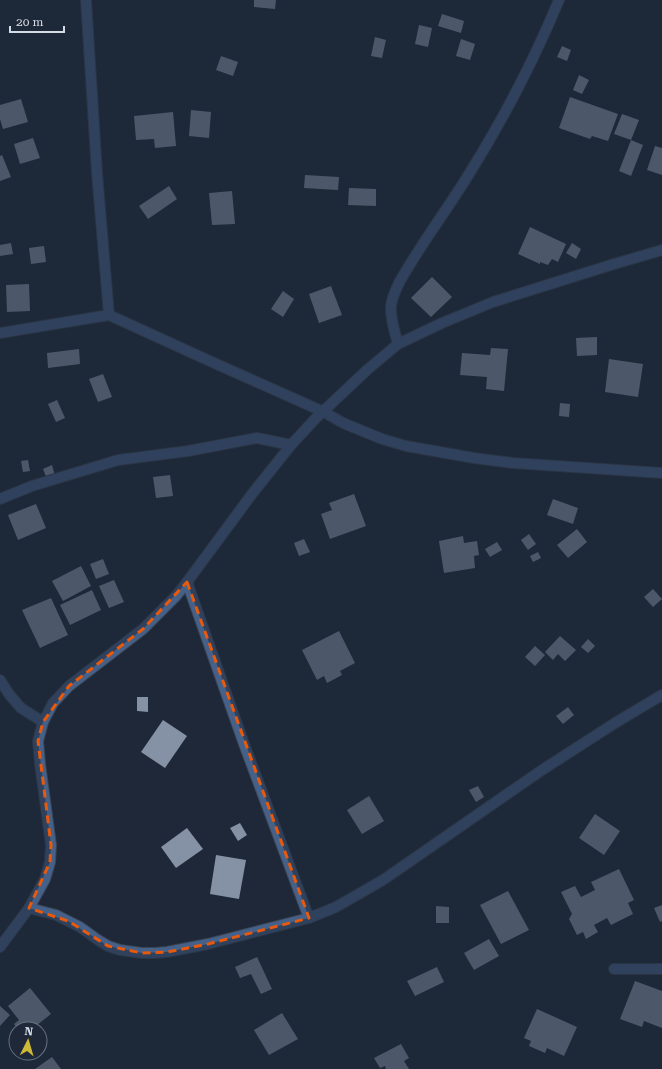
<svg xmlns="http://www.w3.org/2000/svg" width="662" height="1069" font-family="'Roboto Serif',serif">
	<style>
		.building { fill: #8592a5 }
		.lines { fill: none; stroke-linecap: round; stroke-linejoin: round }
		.minor-casing { stroke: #3b4554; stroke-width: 12 }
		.minor { stroke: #456189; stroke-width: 10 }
		.marked { fill: none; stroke: #e8590c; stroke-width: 3; stroke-dasharray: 8 5; stroke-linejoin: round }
	</style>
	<rect width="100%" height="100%" fill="#1e2838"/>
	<!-- building -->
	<g class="building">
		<polygon points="254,0 276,0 275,9 254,7"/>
		<polygon points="442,14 464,21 461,33 438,26"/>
		<polygon points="419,25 432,28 428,47 415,44"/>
		<polygon points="375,37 386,40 382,58 371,56"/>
		<polygon points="461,39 475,44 470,60 456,56"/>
		<polygon points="562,46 571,50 567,61 557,57"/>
		<polygon points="221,56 238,62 233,76 216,70"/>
		<polygon points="579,75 589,80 582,94 573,90"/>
		<polygon points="570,97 618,114 608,141 592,136 590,139 559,128"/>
		<polygon points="21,99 28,122 3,129 0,119 0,105"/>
		<polygon points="191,110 211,112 209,138 189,136"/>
		<polygon points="173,112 176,146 155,148 154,139 136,140 134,116"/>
		<polygon points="622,114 639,120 631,140 614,134"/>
		<polygon points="33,138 40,158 20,164 14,144"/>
		<polygon points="631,140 643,145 631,176 619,171"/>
		<polygon points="655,146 662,148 662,175 647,170"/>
		<polygon points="2,155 11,177 0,181 0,156"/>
		<polygon points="305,175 339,177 338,190 304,188"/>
		<polygon points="169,186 177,199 148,219 139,206"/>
		<polygon points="349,188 376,189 376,206 348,205"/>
		<polygon points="232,191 235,224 212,225 209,193"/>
		<polygon points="530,227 566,244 558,262 552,259 548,265 540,262 540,264 518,254"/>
		<polygon points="11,243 13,254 0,256 0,245"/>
		<polygon points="572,243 581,249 576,259 566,253"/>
		<polygon points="44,246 46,262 31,264 29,248"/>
		<polygon points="432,277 452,297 431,317 411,298"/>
		<polygon points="29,284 30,311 7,312 6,285"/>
		<polygon points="331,286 342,315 319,323 309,294"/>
		<polygon points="283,291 294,299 283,317 271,309"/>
		<polygon points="597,337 597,355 577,356 576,338"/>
		<polygon points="491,348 508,349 504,391 486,389 487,377 460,375 462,353 490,355"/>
		<polygon points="79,349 80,364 48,368 47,353"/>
		<polygon points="609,359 643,364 638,397 605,392"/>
		<polygon points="103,374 112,397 98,402 89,379"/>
		<polygon points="57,400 65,418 56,422 48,404"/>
		<polygon points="560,403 570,404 569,417 559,416"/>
		<polygon points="28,460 30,471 23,472 21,461"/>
		<polygon points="52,465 55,476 47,479 43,469"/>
		<polygon points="170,475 173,496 156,498 153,477"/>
		<polygon points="354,494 366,526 330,539 321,514 332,510 329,503"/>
		<polygon points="553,499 578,508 573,524 547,515"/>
		<polygon points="36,504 46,528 18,540 8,515"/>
		<polygon points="577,529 587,542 568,558 557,545"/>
		<polygon points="529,534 536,544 528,550 521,540"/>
		<polygon points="463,536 464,543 477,541 479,555 474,556 475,568 444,573 439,541"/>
		<polygon points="304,539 310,552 299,556 294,543"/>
		<polygon points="497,542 502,550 490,557 485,549"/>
		<polygon points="538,552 541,558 533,562 530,556"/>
		<polygon points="103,559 109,574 96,579 90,564"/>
		<polygon points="81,566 91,586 63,601 52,581"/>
		<polygon points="114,580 124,602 109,608 99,586"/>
		<polygon points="653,589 662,599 653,607 644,597"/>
		<polygon points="92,590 101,610 70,625 60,605"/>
		<polygon points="51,598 68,635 40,648 22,610"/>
		<polygon points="339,631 355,663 340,671 342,675 327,683 324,676 317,680 302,650"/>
		<polygon points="560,636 576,650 565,661 558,654 553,660 545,652"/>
		<polygon points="588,639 595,646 588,653 581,647"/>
		<polygon points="535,646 545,655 535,666 525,657"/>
		<polygon points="137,697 148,697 148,712 137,711"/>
		<polygon points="568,707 574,715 563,724 556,716"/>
		<polygon points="163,720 187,736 165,768 141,752"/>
		<polygon points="478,786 484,797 476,802 469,790"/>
		<polygon points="369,796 384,821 362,834 347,810"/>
		<polygon points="595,814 620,831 604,855 579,838"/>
		<polygon points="240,823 247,835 238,841 230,828"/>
		<polygon points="187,828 203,849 176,868 161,847"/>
		<polygon points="216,855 246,860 239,899 210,894"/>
		<polygon points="619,869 634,900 628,903 633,914 611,925 607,918 594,925 598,932 586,939 583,932 577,935 569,919 572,914 561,892 575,886 581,897 595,890 591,882"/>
		<polygon points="508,891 529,930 501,944 480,905"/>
		<polygon points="662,905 662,921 660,922 654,908"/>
		<polygon points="436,906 449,907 449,923 436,923"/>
		<polygon points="489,939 499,956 474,970 464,953"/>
		<polygon points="257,957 272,989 261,994 251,974 240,978 235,967"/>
		<polygon points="437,967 444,982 415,996 407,981"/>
		<polygon points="635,981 662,991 662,1028 644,1021 642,1027 620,1019"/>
		<polygon points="30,988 51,1014 32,1029 18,1029 14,1024 19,1020 8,1006"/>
		<polygon points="0,1006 10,1015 0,1026"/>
		<polygon points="537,1009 577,1027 564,1056 547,1048 545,1053 529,1046 531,1041 524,1038"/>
		<polygon points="282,1013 298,1039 269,1055 254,1030"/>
		<polygon points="401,1044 409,1058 404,1061 409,1069 386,1069 385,1066 380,1068 374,1058"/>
		<polygon points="52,1057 61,1069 35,1069"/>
	</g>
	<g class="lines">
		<!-- minor casing -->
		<g class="minor-casing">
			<g id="minor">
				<polyline points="109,315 212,362 324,412 343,423 382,439 406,446 474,458 513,463 662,473"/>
				<polyline points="0,333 109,315 97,173 86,0"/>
				<polyline points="398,344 442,323 493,302 614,264 662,250"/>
				<polyline points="0,499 32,486 118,460 188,451 257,438 291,445"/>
				<polyline points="187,582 244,744 309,918"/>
				<polyline points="0,680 9,694 21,708 43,722"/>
				<path d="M29,908l16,-29 5,-17 1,-17 -11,-81 -2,-23 5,-19 10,-19 16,-17 74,-57 33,-33 11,-14 65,-88 39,-49 25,-27 51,-48 31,-26c-3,-12 -8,-25 -7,-38 1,-9 5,-17 9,-25 21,-37 47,-71 69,-107 35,-56 65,-114 90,-174"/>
				<polyline points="0,947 29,908 56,915 80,927 98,940 108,946 120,950 142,953 155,953 167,952 208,944 309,918 336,907 383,880 542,770 615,723 662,695"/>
				<polyline points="614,969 662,969"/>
			</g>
		</g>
		<!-- minor -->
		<use href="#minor" class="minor"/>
	</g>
	<!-- marked area -->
	<path d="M0 0H662V1069H0ZM187,582l122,336 -101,26 -41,8 -25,1 -34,-7 -40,-25 -39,-13 21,-46 1,-17 -13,-104 5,-19 26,-36 74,-57z" fill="#1e2838" fill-opacity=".55" fill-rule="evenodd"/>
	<path class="marked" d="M187,582l122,336 -101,26 -41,8 -25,1 -34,-7 -40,-25 -39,-13 21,-46 1,-17 -13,-104 5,-19 26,-36 74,-57z"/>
	<!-- north arrow -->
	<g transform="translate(28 1041) rotate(5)"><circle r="19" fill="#1e2838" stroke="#67707d"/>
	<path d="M0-3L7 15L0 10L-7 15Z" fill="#cdb938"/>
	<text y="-6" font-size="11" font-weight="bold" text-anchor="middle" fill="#d4dbe5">N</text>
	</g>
	<!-- scale -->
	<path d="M10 26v6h54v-6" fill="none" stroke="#d4dbe5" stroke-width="2"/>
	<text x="16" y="26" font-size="12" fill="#d4dbe5" stroke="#1e2838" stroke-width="3" paint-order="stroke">20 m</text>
</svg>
